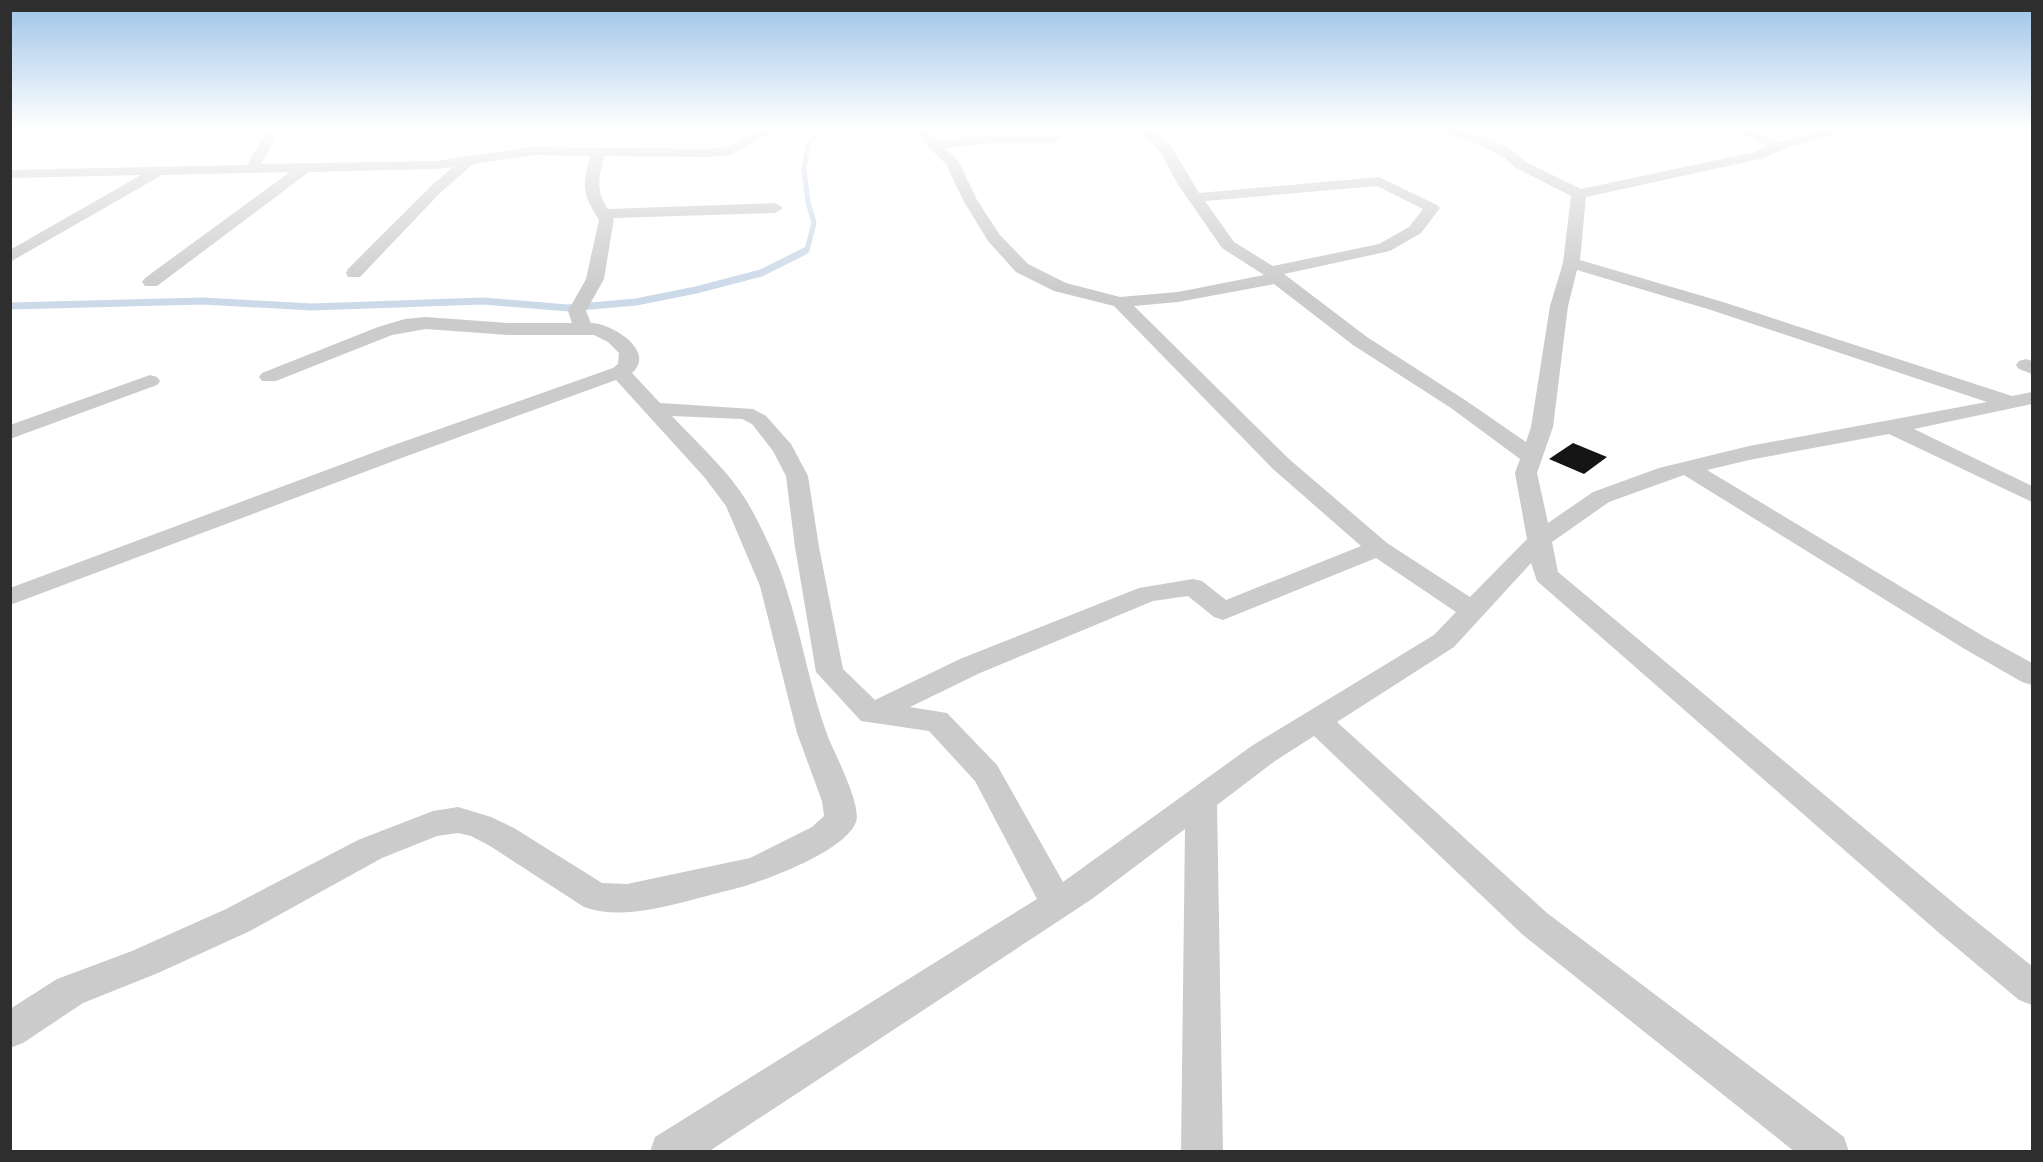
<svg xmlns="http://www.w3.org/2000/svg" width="2043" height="1162" font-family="Ubuntu,sans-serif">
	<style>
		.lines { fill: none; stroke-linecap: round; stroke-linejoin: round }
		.stream-far1 { stroke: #ccd9e8; stroke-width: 5 }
		.stream { stroke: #ccd9e8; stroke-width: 7 }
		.building { fill: #151515 }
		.minor { fill: #cbcbcb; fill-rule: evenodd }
	</style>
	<rect width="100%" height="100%" fill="#fff"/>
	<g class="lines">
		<!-- stream-far1 -->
		<polyline class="stream-far1" points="802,252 807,250 814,223 808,202 804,170 808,144 823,129"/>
		<!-- stream -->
		<polyline class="stream" points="10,306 203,301 312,307 483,301 568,308 636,302 696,290 761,273 805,251"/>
	</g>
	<!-- building -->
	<polygon class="building" points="1573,443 1607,457 1584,474 1549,459"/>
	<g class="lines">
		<!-- minor -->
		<g class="minor">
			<path d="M268,129h12l-19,35 174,-3 98,-14 175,2 19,-2 35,-18h16l-48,26 -22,2 -104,-1c-5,22 -9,34 4,53l167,-6 8,5 -8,5 -161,5 -10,61 -18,32 5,12c20,0 66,28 41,50l28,30 93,6 13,7 25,28 17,32 11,71 24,122 32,31 85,-41 179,-71 54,-9 9,2 24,19 135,-54 -88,-77 -159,-163 -60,-15 -38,-19 -28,-31 -25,-41 -17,-36 -20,-19 -9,-16h12l8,12 57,-6 65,1 2,3 -7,4h-60l-49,5 14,14 18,38 23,35 28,29 38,19 54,14 58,-5 86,-17 -42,-27 -43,-62 -18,-33 -22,-24h13l20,19 27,45 180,-16 58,28 3,3 -19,25 -31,18 -106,23 83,63 98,63 61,42 5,-15 19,-121 13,-43 8,-67 -55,-28 -12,-11 -32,-15 -32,-10 -1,-3h19l24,7 32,15 12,11 55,27 174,-37 12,-6 -34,-17h17l28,13 49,-13h19l-9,5 -48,13 -25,11 -178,39 -6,63 143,42 289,94 20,-4v12l-118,25 118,57v16l-143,-68 -140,26 -42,10 276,166 49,27v22l-10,-3 -59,-34 -279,-173 -75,27 -57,40 6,30 404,338 70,56v39l-13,-5 -81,-68 -401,-351 -6,-18 -77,84 -117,75 210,191 297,224 5,15h-54l-272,-217 -209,-199 -39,25 -58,44 6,347h-42l4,-323 -93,70 -384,253h-58l5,-15 382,-238 -62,-118 -46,-50 -68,-10 -45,-49 -21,-125 -9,-71 -13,-25 -21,-27 -10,-5 -70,-3c26,28 58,56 77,89 13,23 30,59 37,83 16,49 24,101 42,149 7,17 34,69 28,85 -11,30 -96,61 -126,68 -44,10 -102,33 -146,17l-94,-61 -19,-10 -13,-3 -21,3 -55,22 -132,73 -92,42 -75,30 -60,40 -13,5v-39l47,-30 75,-28 94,-42 132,-69 75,-29 25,-4 33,10 23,11 88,55 25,1 123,-26 62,-31 12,-11 -2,-15 -25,-68 -37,-147 -34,-80 -21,-28 -89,-98 -209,76 -397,149v-17l381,-142 222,-78 5,-4 1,-11 -11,-11 -14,-7h-86l-82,-6 -34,6 -116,46h-14l-3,-4 3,-4 116,-46 27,-8 21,-2 82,6h64l-4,-12 18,-32 13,-59c-17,-28 -17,-32 -9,-64l-57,-1 -60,9 -33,29 -80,84h-12l-2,-4 2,-4 82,-82 23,-20 -18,2 -126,3 -152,114h-12l-3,-4 3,-4 145,-106 -128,3 -152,87v-12l131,-75 -131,3v-8l237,-5zM1377,186l46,23 -14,18 -30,17 -106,22 -39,-24 -29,-41zM1577,270l134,40 276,92 -238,44 -90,22 -66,24 -45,31 -11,-50 16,-46 15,-121zM1274,284l79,61 98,63 69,51 -5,14 12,66 -57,58 -83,-54 -98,-84 -155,-153 44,-4zM1376,558l80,54 -22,23 -181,110 -190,137 -66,-117 -50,-52 -37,-6 70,-34 173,-72 35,-5 26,21 9,3z"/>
			<polygon points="491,129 503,129 504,132 497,136 492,135"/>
			<polygon points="2026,359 2032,361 2032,374 2019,369 2016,365 2019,361"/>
			<polygon points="150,375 157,377 160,381 157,385 10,439 10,425"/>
		</g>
	</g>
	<!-- sky -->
	<linearGradient id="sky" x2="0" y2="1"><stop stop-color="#9dc3e8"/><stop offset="0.44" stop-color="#fff"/><stop offset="1" stop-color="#fff" stop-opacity="0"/></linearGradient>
	<rect width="2043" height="292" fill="url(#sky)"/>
	<!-- border -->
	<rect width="2043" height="1162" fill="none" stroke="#2e2e2e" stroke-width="24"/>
</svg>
